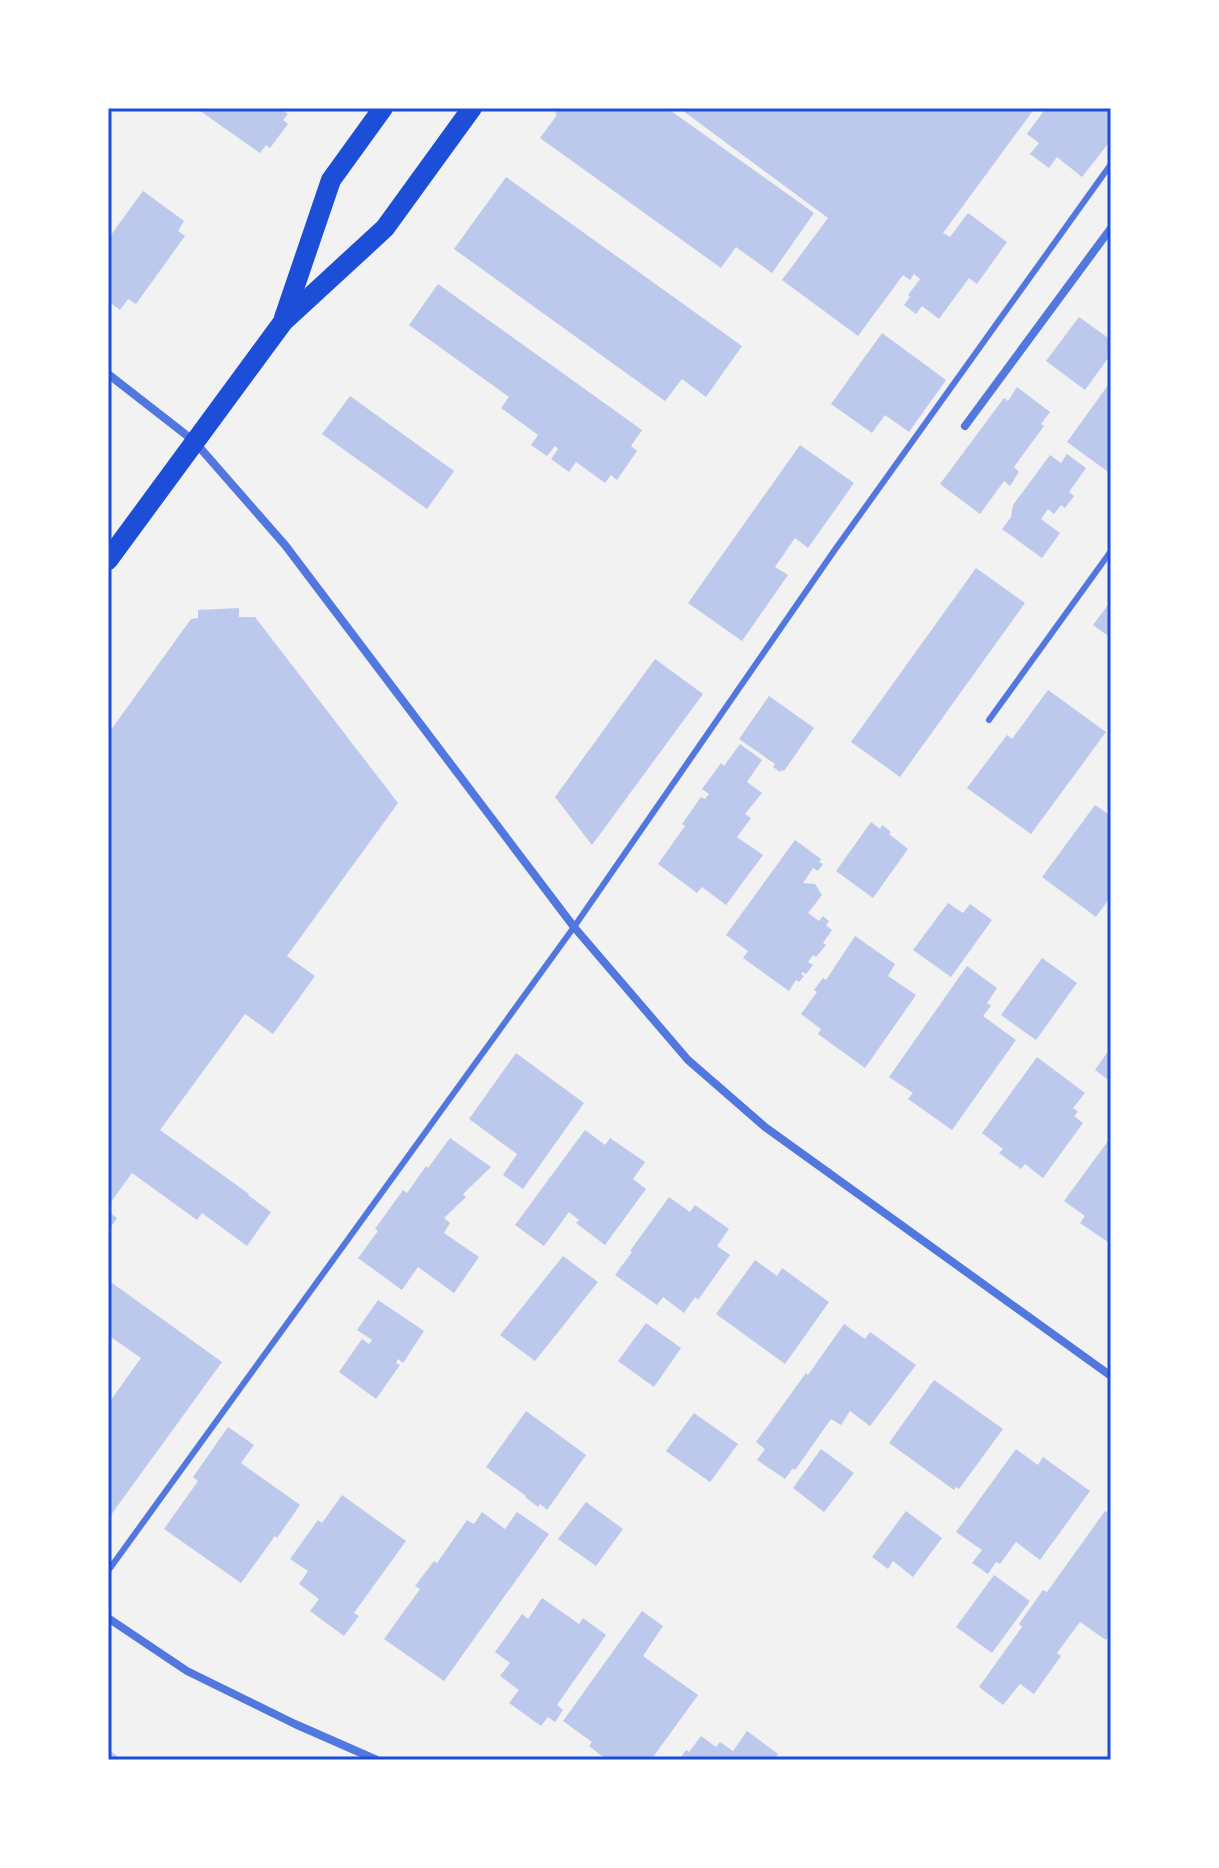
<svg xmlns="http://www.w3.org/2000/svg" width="1219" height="1868" font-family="'PT Sans Narrow',sans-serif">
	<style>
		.building { fill: #bdc9ec }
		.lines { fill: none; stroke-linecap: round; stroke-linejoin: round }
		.service { stroke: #5277de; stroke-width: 6 }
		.minor { stroke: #5277de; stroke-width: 8 }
		.primary { stroke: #1d4ed8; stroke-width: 20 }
		.neatline { fill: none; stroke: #1d4ed8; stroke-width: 3 }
	</style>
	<rect width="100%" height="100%" fill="#f2f2f2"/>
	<!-- building -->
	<g class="building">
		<polygon points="196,108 280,108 288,114 283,120 288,124 270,148 266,145 260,153"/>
		<polygon points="559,108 667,108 814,213 772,273 736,247 721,268 540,138 557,115 555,114"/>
		<polygon points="679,108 1035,108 943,233 950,237 968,213 1007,242 977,284 969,278 939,319 922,306 916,314 904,305 910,297 908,295 920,279 914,274 910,280 903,275 858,336 782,280 828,218"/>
		<polygon points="1046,108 1111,109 1111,140 1082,177 1057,157 1049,168 1030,154 1039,143 1027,134"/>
		<polygon points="506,177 742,346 706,397 682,379 665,401 454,249"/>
		<polygon points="143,191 184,221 178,231 185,236 136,304 128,299 120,310 108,301 108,239"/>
		<polygon points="438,284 642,430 631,446 637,451 617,480 611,475 605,483 576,462 569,472 551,459 558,449 555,446 547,456 531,445 538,435 501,408 509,397 409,325"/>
		<polygon points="1079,317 1111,340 1111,354 1085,390 1046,361"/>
		<polygon points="882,333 946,380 909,432 885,415 872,433 831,404"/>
		<polygon points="1111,381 1111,474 1067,442"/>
		<polygon points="1017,387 1050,412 1041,424 1044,426 1014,467 1019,472 1010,486 1004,481 980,514 940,484 1004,398 1008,401"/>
		<polygon points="350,396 454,471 427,509 322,434"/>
		<polygon points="800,445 854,483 808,548 795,538 775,567 788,575 742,641 688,603"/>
		<polygon points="1067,454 1086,468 1069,492 1074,496 1065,508 1061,505 1054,514 1048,509 1041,519 1060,533 1042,558 1002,529 1011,517 1013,505 1050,455 1061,463"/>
		<polygon points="976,568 1025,603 900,777 851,742"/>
		<polygon points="1111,601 1111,638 1093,625"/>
		<polygon points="239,608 239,617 255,617 398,803 287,956 315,976 273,1034 245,1014 160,1130 249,1194 248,1195 271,1212 247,1246 202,1213 197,1220 132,1173 108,1206 108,734 191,619 198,618 198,610"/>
		<polygon points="655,659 703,694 592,845 555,797"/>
		<polygon points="1048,690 1106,732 1031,834 967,788 1007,735 1012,739"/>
		<polygon points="769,696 814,728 784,771 782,770 780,772 773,767 775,764 739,739"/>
		<polygon points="740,744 762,760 747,782 762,793 745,814 751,818 737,837 763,855 726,905 702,887 697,893 658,864 685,826 682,824 701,797 705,799 709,794 702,789 721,763 724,766"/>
		<polygon points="1095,805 1111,816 1111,896 1096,917 1042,877"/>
		<polygon points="871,822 880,829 882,825 891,832 889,834 908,849 873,898 836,871"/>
		<polygon points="795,840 821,859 819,862 823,864 818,871 813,868 803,883 815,884 822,895 808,913 819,921 823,916 829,921 826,925 832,930 823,943 826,945 816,957 813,955 808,962 813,965 806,974 803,972 801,974 804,976 799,982 796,980 789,991 743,958 748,951 726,935"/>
		<polygon points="948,903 963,913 970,904 992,920 951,977 913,950"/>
		<polygon points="855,936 895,964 888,976 916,995 865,1068 818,1034 821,1029 801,1014 817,992 814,990 823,978 826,980"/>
		<polygon points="1042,958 1077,983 1036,1040 1001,1015"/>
		<polygon points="967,966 997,988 987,1003 991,1006 983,1016 1016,1040 952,1130 908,1099 913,1093 889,1077"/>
		<polygon points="1111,1047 1111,1082 1095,1070"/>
		<polygon points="516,1053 584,1103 523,1189 503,1175 517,1154 469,1119"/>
		<polygon points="1037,1057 1085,1093 1073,1108 1078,1112 1074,1116 1083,1123 1043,1178 1025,1164 1021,1169 999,1153 1003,1149 982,1133"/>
		<polygon points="585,1130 605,1145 610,1138 645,1162 633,1179 646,1189 605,1245 576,1223 579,1220 569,1212 544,1246 515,1225"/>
		<polygon points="1111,1137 1111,1244 1080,1223 1085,1216 1064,1201"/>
		<polygon points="450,1138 491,1167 463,1194 466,1197 444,1218 450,1223 444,1233 479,1257 454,1293 418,1267 402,1290 358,1258 378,1231 375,1229 403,1190 407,1193 426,1166 428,1168"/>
		<polygon points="669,1197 690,1212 695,1205 729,1229 717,1246 730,1255 698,1300 695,1297 684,1313 663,1297 657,1305 615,1275 632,1252 630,1251"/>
		<polygon points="108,1211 117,1218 108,1231"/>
		<polygon points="563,1256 598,1282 535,1361 500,1335"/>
		<polygon points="755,1260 777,1276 782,1268 829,1302 785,1364 716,1314"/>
		<polygon points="108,1280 222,1362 108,1519 108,1404 141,1358 108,1335"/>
		<polygon points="378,1300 424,1331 403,1363 398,1359 396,1363 400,1365 376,1399 339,1372 362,1339 369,1344 372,1340 357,1330"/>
		<polygon points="646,1323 681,1348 654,1387 618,1361"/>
		<polygon points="844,1324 865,1339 870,1332 916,1365 870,1426 850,1411 841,1425 831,1419 795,1470 793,1468 785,1479 757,1460 765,1449 756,1442 806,1373 808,1375"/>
		<polygon points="934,1380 1003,1429 959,1489 956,1487 954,1490 889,1443"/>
		<polygon points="526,1411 586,1455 547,1510 540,1504 538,1507 525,1497 526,1496 486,1467"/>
		<polygon points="694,1413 738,1444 710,1482 666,1451"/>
		<polygon points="228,1427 254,1445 241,1463 300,1505 277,1538 275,1536 241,1583 164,1529 198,1481 193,1477"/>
		<polygon points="821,1449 854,1473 824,1512 793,1488"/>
		<polygon points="1016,1449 1038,1465 1043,1457 1090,1491 1040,1560 1016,1542 1000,1564 996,1562 988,1574 972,1563 982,1550 956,1532"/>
		<polygon points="342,1495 406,1541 354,1613 359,1616 344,1636 310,1611 319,1599 299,1584 308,1571 290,1559 318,1520 322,1523"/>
		<polygon points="586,1502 623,1529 596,1566 558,1539"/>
		<polygon points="906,1511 942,1538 913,1577 893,1561 888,1569 872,1557"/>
		<polygon points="1105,1511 1111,1515 1111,1633 1106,1640 1080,1622 1057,1653 1061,1656 1034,1694 1020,1684 1003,1705 979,1687 1022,1627 1019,1624 1043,1590 1047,1592"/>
		<polygon points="482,1512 505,1529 517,1512 549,1534 444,1681 384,1639 420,1589 415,1586 434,1561 437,1563 467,1520 474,1524"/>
		<polygon points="994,1575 1030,1601 992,1653 956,1627"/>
		<polygon points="542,1598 579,1624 583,1618 606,1635 557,1705 563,1710 555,1722 548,1717 541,1726 509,1703 519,1690 500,1676 510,1663 495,1652 522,1614 528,1619"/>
		<polygon points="642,1611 663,1626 643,1656 698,1695 651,1760 607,1760 589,1746 592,1742 563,1721"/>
		<polygon points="747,1731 778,1754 774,1760 679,1760 686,1750 689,1752 701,1736 716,1747 720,1742 733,1751"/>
		<polygon points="108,1749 122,1760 108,1760"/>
	</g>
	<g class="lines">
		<!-- service -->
		<g class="service">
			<polyline points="989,720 1111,551"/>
			<polyline points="108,1571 574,927 834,551 1111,164"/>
		</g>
		<!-- minor -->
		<g class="minor">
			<polyline points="108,374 194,441 285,545 574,927 688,1060 765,1127 1111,1376"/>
			<polyline points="965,426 1111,228"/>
			<polyline points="108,1618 187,1671 295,1724 377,1760"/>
		</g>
		<!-- primary -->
		<g class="primary">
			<polyline points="284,318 331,180 383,108"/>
			<polyline points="108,560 283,322 385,228 472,108"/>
		</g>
	</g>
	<!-- border -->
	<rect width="1219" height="1868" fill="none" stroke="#ffffff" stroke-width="220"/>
	<rect x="110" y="110" width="999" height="1648" class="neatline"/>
</svg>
